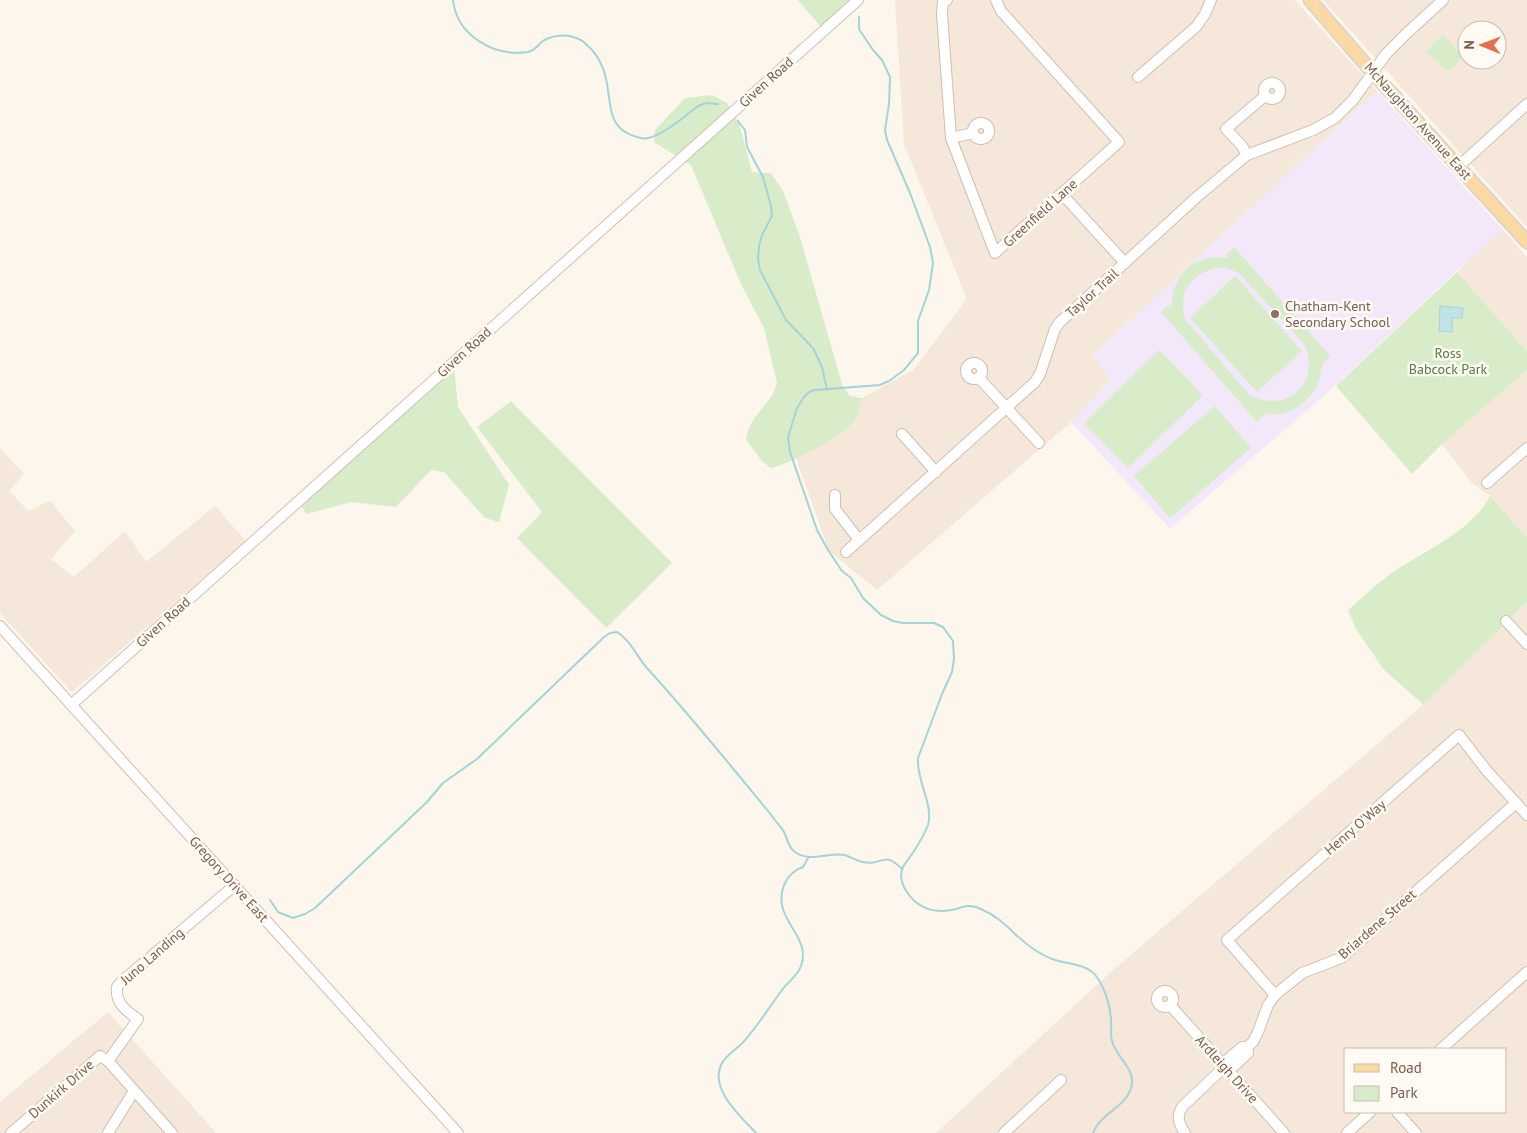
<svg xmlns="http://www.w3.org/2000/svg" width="1527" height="1133" font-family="'PT Sans',sans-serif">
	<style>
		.residential { fill: #f5e8da; fill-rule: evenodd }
		.education { fill: #f3e8fa }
		.green { fill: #d8ecc9; fill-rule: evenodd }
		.water { fill: #bfe3e8; stroke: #a5d3da }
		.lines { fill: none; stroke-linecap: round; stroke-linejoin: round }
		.stream { stroke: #a5d3da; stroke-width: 2 }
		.minor-casing { stroke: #d1beb0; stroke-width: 12 }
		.major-casing { stroke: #dad1cd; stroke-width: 15 }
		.minor { stroke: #fff; stroke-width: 10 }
		.major { stroke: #fbd9a5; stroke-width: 12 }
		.education-dot { fill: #8d6e63; stroke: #fffaf3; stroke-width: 2 }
		.labels { text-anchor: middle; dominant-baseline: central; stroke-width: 5; stroke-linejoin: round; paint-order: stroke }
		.street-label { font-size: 14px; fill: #7a5c4d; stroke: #fffaf3 }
		.education-label { font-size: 14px; fill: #785e54; stroke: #fffaf3; text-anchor: start }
		.park-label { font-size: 14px; fill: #537a41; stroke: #fffaf3 }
	</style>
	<rect width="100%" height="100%" fill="#fdf6ec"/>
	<!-- residential -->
	<g class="residential">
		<polygon points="895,0 1295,0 1377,91 1092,356 1111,379 1071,422 877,590 829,551 796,458 835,438 855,420 862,398 913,370 967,299 904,144"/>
		<path d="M1323,0h204v227zM1467,30h30v30h-30z"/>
		<polygon points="1503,230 1527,257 1527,351 1457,272 1467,261"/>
		<polygon points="1527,370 1527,538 1490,496 1471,482 1442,444"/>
		<polygon points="0,448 24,474 9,491 28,511 50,501 75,531 51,559 74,577 125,531 146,562 215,506 246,541 72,692 0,613"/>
		<path d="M1527,602v531h-591l176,-162 305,-261zM1346,1049h160v63h-160z"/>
		<polygon points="108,1012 216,1133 0,1133 0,1102"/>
	</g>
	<!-- education -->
	<polygon class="education" points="1377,91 1503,230 1467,261 1333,388 1170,529 1071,422 1111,379 1092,356"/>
	<!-- green -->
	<g class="green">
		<polygon points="798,0 850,0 821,27"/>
		<polygon points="1443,35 1463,57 1447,72 1426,51"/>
		<path d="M712,95l15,8 12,20 13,49 19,1 12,18 17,46 42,147 8,12 12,2c-2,6 -3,17 -7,22 -11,16 -65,44 -84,48l-8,-6 -17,-22c1,-23 26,-35 31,-57l-13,-55 -23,-44 -50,-119 -37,-23 1,-12 30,-32z"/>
		<path d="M1234,247l96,109c-11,11 -7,11 -11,24 -5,17 -24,33 -42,34 -4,0 -8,-1 -12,0l-8,8 -96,-110 7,-7 3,3c3,-35 21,-54 57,-50l-2,-3zM1214,268h13l12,5 66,72c15,39 -16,68 -55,51l-66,-78c-4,-26 4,-41 30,-50z"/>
		<polygon points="1457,272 1527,351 1527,370 1442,444 1412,474 1336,386"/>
		<polygon points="1235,276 1302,351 1257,392 1190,318"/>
		<polygon points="1159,350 1203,395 1128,468 1084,423"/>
		<polygon points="454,366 458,407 509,485 499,522 485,518 444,472 431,470 396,507 351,502 307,514 298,502"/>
		<polygon points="511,401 672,563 606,628 517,538 542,512 477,427"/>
		<polygon points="1215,406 1251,448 1170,518 1134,476"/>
		<path d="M1490,496l37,42v64l-103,103 -40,-35 -28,-41 -8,-19c14,-12 27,-25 41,-35 32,-23 83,-43 101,-79z"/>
	</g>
	<!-- water -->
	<polygon class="water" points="1440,306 1463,308 1462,318 1452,318 1452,332 1439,331"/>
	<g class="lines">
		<!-- stream -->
		<g class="stream">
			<path d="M453,0c4,36 41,57 75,52 6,-1 10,-7 15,-11 9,-6 23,-7 33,-3 4,1 9,5 12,8 9,8 16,21 18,33 6,25 0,50 31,58 3,1 8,2 11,1 12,-2 33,-18 42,-26 5,-4 10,-8 16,-9 4,0 8,1 12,1"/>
			<path d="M859,17v12l14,21 9,10 8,17 -1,27 -4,26 2,10 23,53 20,54 3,16 -4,27 -11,31v32l-14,17 -15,11 -9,4 -65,5 -6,2 -5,5 -7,11 -9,29 2,15 27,78 11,20 14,21 9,7 12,20 18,17 12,6 10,2h31l9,4 10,14 1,18 -2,13 -10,22 -24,64c-2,22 16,47 10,67 -4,10 -10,20 -16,29 -3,5 -9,11 -10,16 -2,6 0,14 3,19 11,19 29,26 51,20 9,-3 15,-5 25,0 24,10 36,31 57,43 5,3 11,6 17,8 13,4 32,4 41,16 9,12 15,31 15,46 1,6 -1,12 1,19 4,16 22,26 20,43 -3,22 -32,29 -39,49"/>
			<polyline points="738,121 745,130 747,147 763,177 771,206 772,216 762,235 759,246 758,259 760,270 786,320 813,348 822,367 827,390"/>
			<path d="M270,900l8,12 15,6 12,-4 10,-6 112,-106 16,-19 34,-24 127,-122 6,-4 7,-1c14,9 19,23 29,35 44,48 85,99 126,149 4,6 9,11 12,16 4,8 4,15 11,20 15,11 33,0 50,3 6,2 12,6 18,7 20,5 19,-13 39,7"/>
			<path d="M756,1133c-15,-16 -48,-45 -34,-70 6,-10 17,-15 24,-24 13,-15 24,-33 36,-49 6,-8 16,-15 19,-24 12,-32 -34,-48 -15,-85 3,-6 10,-12 17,-14l5,-9"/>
		</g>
		<!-- minor casing -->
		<g class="minor-casing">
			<g id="minor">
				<polyline points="947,0 943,1 942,14 951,138 995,253 1119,142 1001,11 996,0"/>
				<polyline points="1138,77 1197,26 1205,14 1211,0"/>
				<circle cx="1272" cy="91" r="8"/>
				<circle cx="981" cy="131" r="8"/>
				<polyline points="951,138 973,133"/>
				<polyline points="1247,155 1242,146 1226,129 1265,96"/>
				<polyline points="1459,166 1527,104"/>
				<polyline points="1062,194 1125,263"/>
				<circle cx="974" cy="371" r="8"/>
				<polyline points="979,378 1039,443"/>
				<polyline points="902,434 936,472"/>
				<polyline points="1487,483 1527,448"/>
				<polyline points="835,495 835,509 859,540"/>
				<polyline points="846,552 1035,382 1040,374 1055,329 1059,323 1198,196 1247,155 1313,130 1335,118 1353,100 1386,54 1406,34 1443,0"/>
				<polyline points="1506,621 1527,644"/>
				<polyline points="0,626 458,1133"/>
				<polyline points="71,705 858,0"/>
				<circle cx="1165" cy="999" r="8"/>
				<polyline points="1275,995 1227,940 1459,735 1487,771 1527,815"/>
				<polyline points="1170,1005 1284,1133"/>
				<polyline points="1441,1049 1527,972"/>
				<path d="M108,1061l30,-42c-12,-8 -23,-16 -21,-32l4,-5 114,-97"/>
				<polyline points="1225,1066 1230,1068 1233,1067 1248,1053 1247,1047"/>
				<polyline points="1397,1112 1416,1133"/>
				<polyline points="11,1133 100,1056 108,1061 172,1133"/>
				<polyline points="108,1133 134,1091"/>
				<polyline points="1004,1133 1061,1080"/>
				<path d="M1185,1133c-6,-9 -9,-16 -3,-26l37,-35 6,-6 2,-6 15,-13h5l6,-5 5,-10 10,-27 7,-10 27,-22 39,-15 175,-155"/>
				<polyline points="1347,1133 1370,1112"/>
			</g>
		</g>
		<!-- major casing -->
		<g class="major-casing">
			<polyline id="major" points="1310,0 1373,73 1527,242"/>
		</g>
		<!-- minor -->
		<use href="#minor" class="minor"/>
		<!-- major -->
		<use href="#major" class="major"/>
	</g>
	<!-- markers -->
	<circle class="education-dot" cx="1275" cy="314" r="5"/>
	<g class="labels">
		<!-- street labels -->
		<g class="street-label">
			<text transform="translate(766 82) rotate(-42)">Given Road</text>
			<text transform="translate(1418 121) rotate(48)">McNaughton Avenue East</text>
			<text transform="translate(1040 213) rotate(-42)">Greenfield Lane</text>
			<text transform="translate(1092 293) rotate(-42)">Taylor Trail</text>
			<text transform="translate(464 352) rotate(-42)">Given Road</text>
			<text transform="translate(163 622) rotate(-42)">Given Road</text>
			<text transform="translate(1355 827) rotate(-41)">Henry O'Way</text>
			<text transform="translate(229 879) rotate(48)">Gregory Drive East</text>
			<text transform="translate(1377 924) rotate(-41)">Briardene Street</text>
			<text transform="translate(152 956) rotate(-41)">Juno Landing</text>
			<text transform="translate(1227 1069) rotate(48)">Ardleigh Drive</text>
			<text transform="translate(61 1089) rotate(-41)">Dunkirk Drive</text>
		</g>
		<!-- education labels -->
		<g class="education-label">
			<text x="1285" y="306">Chatham-Kent<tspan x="1285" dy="16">Secondary School</tspan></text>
		</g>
		<!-- park labels -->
		<g class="park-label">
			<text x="1448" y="353">Ross<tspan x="1448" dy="16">Babcock Park</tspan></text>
		</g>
	</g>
	<!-- legend -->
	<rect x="1344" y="1048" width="162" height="65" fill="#fffaf3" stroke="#cabbb1"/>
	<rect x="1354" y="1064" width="25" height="8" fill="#fbd9a5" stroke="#cabbb1"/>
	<text x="1390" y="1073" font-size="15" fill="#7a5c4d">Road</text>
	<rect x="1354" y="1086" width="25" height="15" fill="#d8ecc9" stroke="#cabbb1"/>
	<text x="1390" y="1098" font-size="15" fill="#7a5c4d">Park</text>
	<!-- north arrow -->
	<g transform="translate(1482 45) rotate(271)"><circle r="24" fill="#fffaf3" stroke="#cabbb1"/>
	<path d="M0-4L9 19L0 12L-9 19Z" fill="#e76f51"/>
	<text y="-8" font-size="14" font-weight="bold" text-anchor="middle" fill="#7a5c4d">N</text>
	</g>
</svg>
